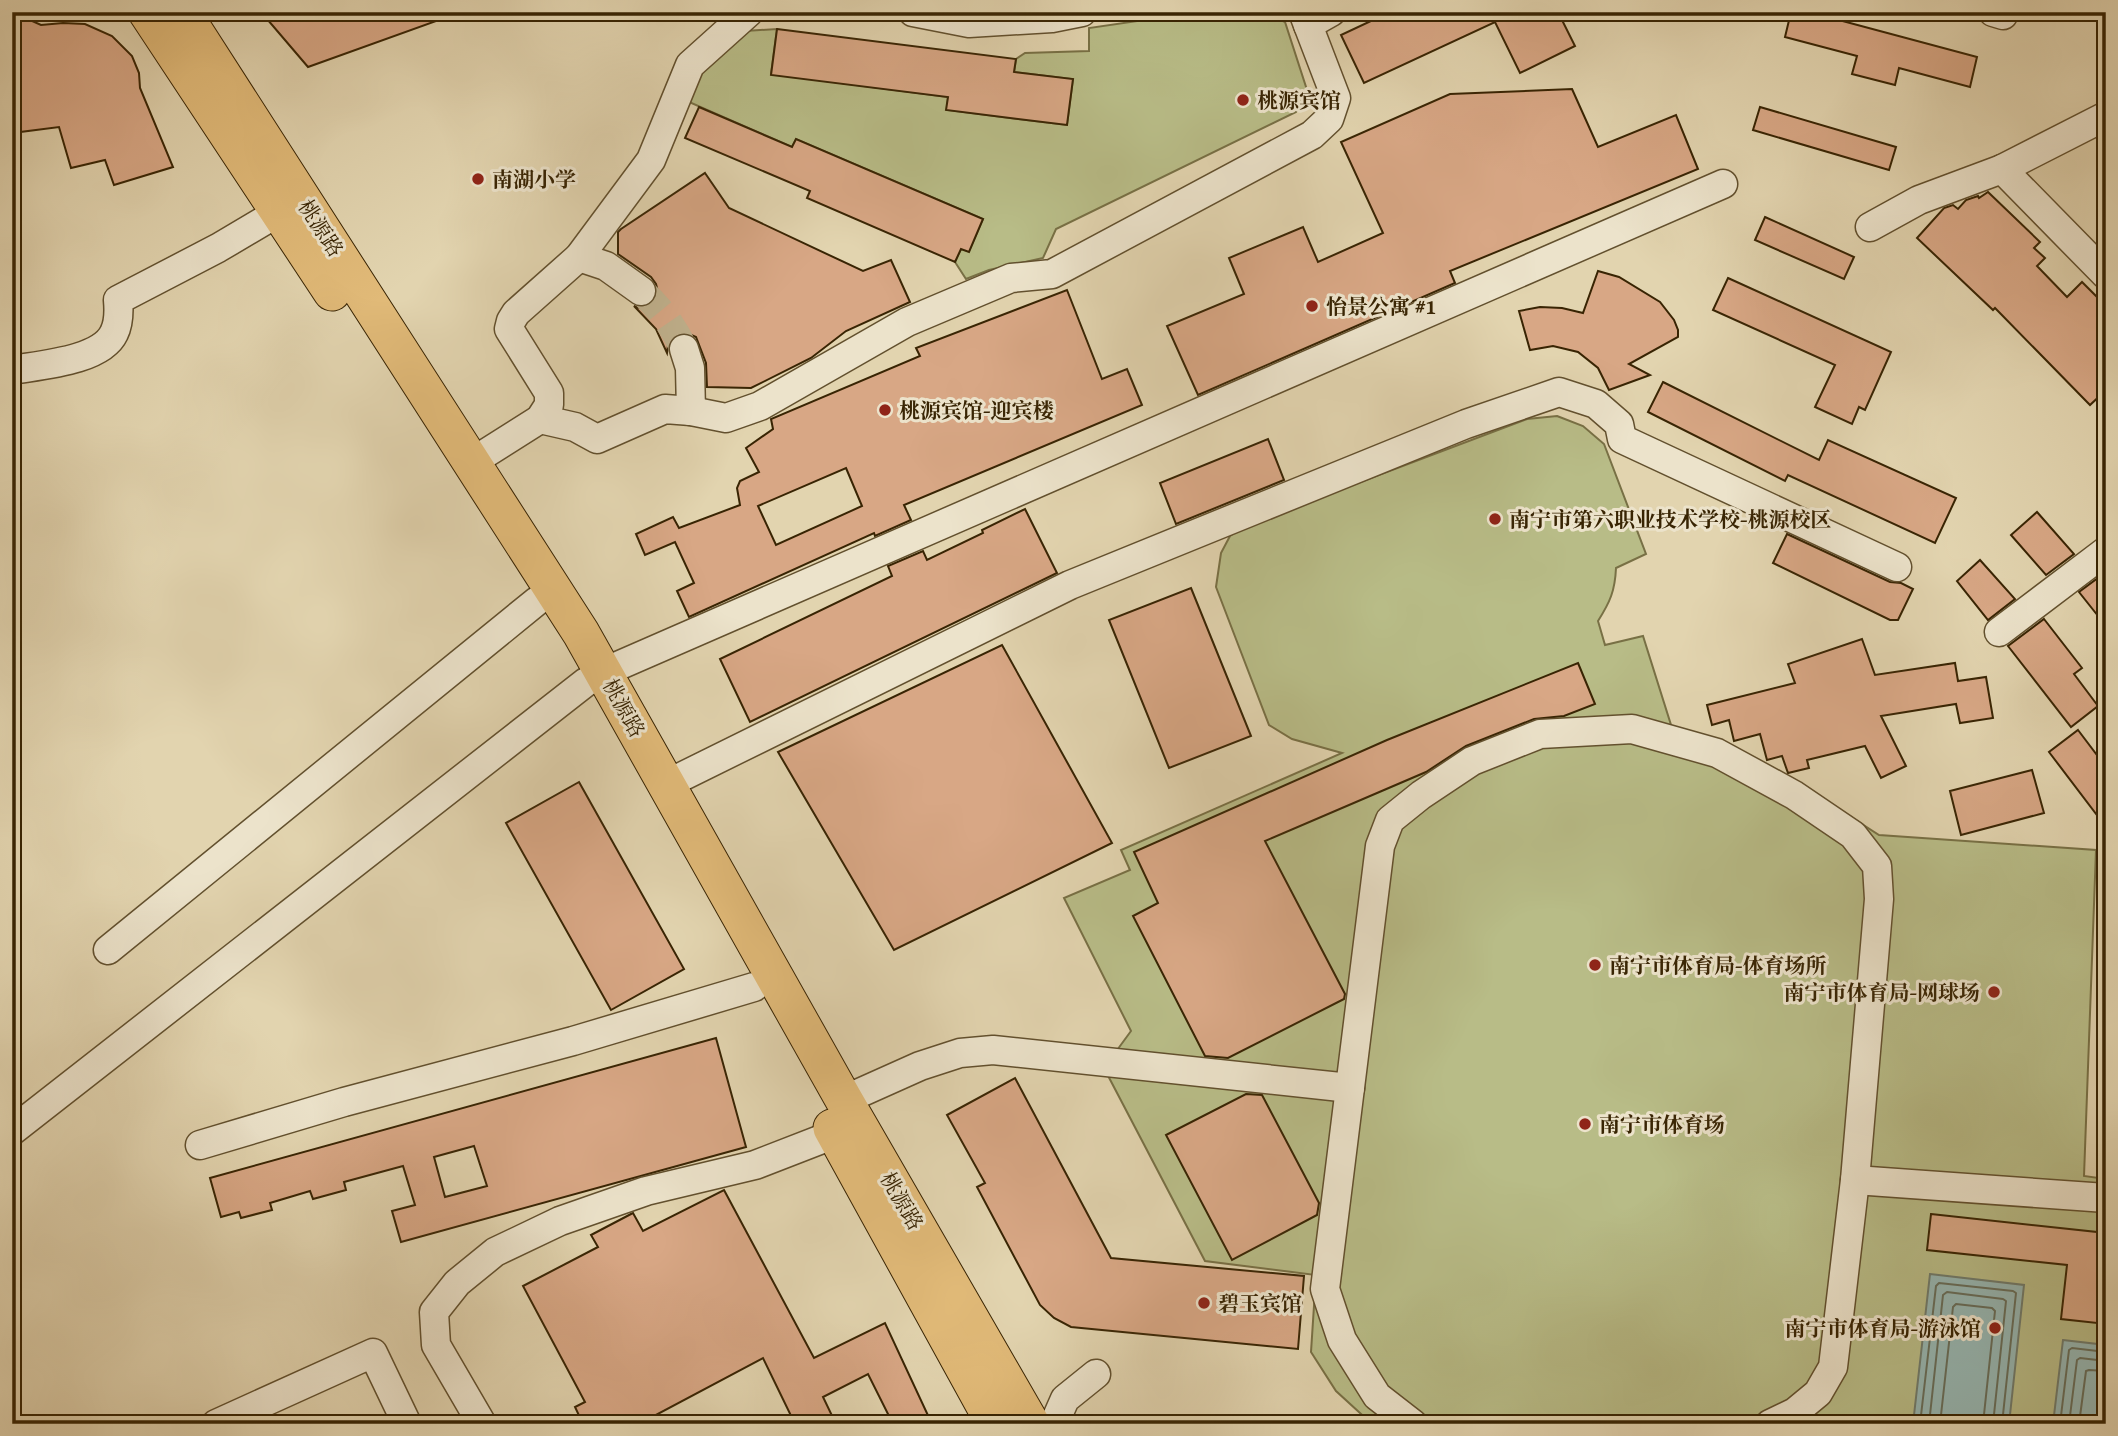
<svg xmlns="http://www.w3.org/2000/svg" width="2118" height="1436" font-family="'Gentium Book Plus','Noto Serif SC',serif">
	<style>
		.green { fill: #b8bc87; stroke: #787045; stroke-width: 2 }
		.water { fill: #96b7b3; stroke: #707c6d; stroke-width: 2 }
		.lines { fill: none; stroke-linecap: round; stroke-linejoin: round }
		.shore { stroke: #676e5b; stroke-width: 2 }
		.building { fill: #d8a785; stroke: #382403; stroke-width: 2; fill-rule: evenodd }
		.minor-tunnel { stroke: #c0b18d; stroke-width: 28; stroke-dasharray: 28 14; stroke-linecap: butt }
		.minor-casing { stroke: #62502e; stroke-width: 31 }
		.major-casing { stroke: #382403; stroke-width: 39 }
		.minor { stroke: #ece3cb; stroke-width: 28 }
		.major { stroke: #e1ba78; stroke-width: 37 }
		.poi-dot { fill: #8f2418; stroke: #ece3cb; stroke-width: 2.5 }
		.labels { text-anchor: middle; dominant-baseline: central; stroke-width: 6; stroke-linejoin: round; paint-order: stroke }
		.poi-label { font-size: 21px; font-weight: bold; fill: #382403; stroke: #ece3cb; text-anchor: start }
		.street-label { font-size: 21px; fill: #382403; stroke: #ece3cb }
	</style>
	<rect width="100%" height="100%" fill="#e2d4af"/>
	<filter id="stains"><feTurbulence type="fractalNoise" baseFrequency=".00286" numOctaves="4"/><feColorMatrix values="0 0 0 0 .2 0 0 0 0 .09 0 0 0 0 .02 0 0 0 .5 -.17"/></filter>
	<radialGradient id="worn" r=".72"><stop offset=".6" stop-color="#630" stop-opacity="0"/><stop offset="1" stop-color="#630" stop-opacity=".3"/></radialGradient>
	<!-- green -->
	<g class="green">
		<polygon points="1199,12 1265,12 1285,22 1307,90 1296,112 1056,229 1043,258 989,270 966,279 955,262 961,249 969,251 983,219 796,139 792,147 689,102 704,65 745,31 777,29 771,74 948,97 947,110 1067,125 1073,79 1014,72 1016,59 1025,53 1089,51 1089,28"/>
		<path d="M1557,416l26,10 21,18 42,110 -30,14c-1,23 -6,34 -18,53l7,24 38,-9 29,92 154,73 53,34 217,15 -12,326 22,3v245h-734l-36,-33 -25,-39 5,-77 -111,-14 -101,-193 27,-37 -67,-133 66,-28 -9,-20 221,-97 -50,-14 -23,-14 -53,-138 5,-34 9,-17 14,-10 283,-107z"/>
	</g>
	<!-- water -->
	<g class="water">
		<polygon points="1930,1274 2024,1285 2009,1424 1913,1424"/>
		<polygon points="2063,1340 2106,1345 2106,1424 2053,1424"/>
	</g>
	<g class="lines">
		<!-- shore -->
		<g class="shore">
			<polyline points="1920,1424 1936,1286 1939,1283 2013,1291 2016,1293 2002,1424"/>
			<polyline points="1929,1424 1943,1295 1947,1292 2003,1299 2006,1301 1993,1424"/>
			<polyline points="1940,1424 1953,1307 1956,1304 1992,1308 1995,1311 1983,1424"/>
			<polyline points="2060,1424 2069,1350 2072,1348 2106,1352"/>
			<polyline points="2069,1424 2077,1360 2080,1358 2106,1361"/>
			<polyline points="2079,1424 2086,1371 2089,1370 2106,1371"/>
		</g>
	</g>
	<!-- building -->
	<g class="building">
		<polygon points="12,12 41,25 63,23 85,24 112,36 132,56 139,73 140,88 173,167 114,185 105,160 71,168 59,127 12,133"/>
		<polygon points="261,12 452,12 453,15 308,67"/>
		<polygon points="1390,12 1558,12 1575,46 1520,73 1495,22 1364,83 1341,35"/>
		<polygon points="1791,12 1809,12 1977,57 1970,87 1899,68 1895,85 1852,74 1857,56 1785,37"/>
		<polygon points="777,29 1016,59 1014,72 1073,79 1067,125 946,110 948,97 771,75"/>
		<polygon points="1572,89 1598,147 1676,115 1698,169 1450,271 1455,283 1198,395 1167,326 1244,294 1229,258 1303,227 1318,262 1383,233 1341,142 1450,94"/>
		<polygon points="699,107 792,147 796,139 983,219 969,252 961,249 955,262 807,198 810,191 685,138"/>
		<polygon points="1760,107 1896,147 1889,170 1753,130"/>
		<polygon points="705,173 729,208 863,271 891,260 910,302 846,331 811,358 751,388 707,387 706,363 696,337 687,333 678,333 671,338 668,345 667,353 656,329 634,306 640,308 647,306 654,301 658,292 656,284 651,277 618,254 618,232 621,229"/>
		<polygon points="1988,192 2040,242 2034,248 2045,258 2037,266 2067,297 2082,282 2106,306 2106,390 2090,405 1995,308 1993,310 1917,238 1944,208 1953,205 1958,209 1966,200 1978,196 1979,198"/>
		<polygon points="1765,217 1854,257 1844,279 1755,240"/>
		<polygon points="1598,271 1619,277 1660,302 1674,320 1678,330 1678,337 1629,364 1650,375 1609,390 1598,368 1578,352 1553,346 1530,350 1519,311 1540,307 1562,308 1583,313"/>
		<polygon points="1728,278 1891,352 1865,410 1859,407 1852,424 1815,407 1835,365 1713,310"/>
		<path d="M1067,290l35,89 25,-10 15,36 -238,100 7,15 -36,16 -1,-3 -185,84 -12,-26 17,-8 -19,-41 -30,13 -9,-21 37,-17 6,11 61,-23 -3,-17 3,-7 19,-9 -13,-24 27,-19 -2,-10 149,-63 -4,-8zM846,468l16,38 -86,39 -18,-39z"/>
		<polygon points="1663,382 1819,460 1828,440 1956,498 1935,543 1788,475 1785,481 1648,412"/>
		<polygon points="1268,439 1284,480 1176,524 1160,483"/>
		<polygon points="1025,509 1057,573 750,722 720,659 892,576 888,566 923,551 927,560 983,533 982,530"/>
		<polygon points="2037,512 2074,554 2046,575 2011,535"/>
		<polygon points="1787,534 1890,582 1901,583 1913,589 1898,620 1890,620 1773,563"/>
		<polygon points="1980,560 2015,599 1988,620 1957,581"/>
		<polygon points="2106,572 2106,626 2079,592"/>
		<polygon points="1191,588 1251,736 1169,768 1109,620"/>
		<polygon points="2044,619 2082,668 2074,674 2098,706 2071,727 2008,646"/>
		<polygon points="1862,639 1875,675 1955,663 1958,681 1986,677 1993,718 1960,723 1956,704 1881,716 1906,766 1881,778 1865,746 1807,760 1809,768 1788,773 1782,756 1767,760 1760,734 1734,741 1729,720 1712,725 1707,705 1795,683 1788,664"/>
		<polygon points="1002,645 1112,843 894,950 778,752"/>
		<polygon points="1578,663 1595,704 1564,716 1534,719 1466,746 1426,772 1265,841 1345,994 1344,999 1228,1058 1205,1056 1133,916 1158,903 1134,852 1387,740"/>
		<polygon points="2078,730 2106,767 2106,827 2049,752"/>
		<polygon points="2032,770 2044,813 1961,835 1950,791"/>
		<polygon points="579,782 684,969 611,1010 506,823"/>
		<path d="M716,1038l30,109 -345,95 -9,-31 23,-6 -12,-39 -59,16 2,8 -33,9 -3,-8 -40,12 2,7 -31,8 -2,-6 -18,5 -11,-39zM474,1146l13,40 -42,11 -11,-40z"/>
		<polygon points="1015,1078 1111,1258 1304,1276 1298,1349 1071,1327 1054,1318 1040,1305 977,1187 985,1183 947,1115"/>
		<polygon points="1246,1094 1262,1095 1319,1203 1317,1215 1232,1260 1166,1135"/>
		<polygon points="724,1190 814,1358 885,1323 932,1424 893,1424 868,1374 823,1397 836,1424 795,1424 763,1358 639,1424 583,1424 575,1407 585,1402 523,1286 598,1247 591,1235 631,1214 633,1213 643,1231"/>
		<polygon points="1931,1214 2106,1233 2106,1324 2061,1319 2067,1265 1927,1250"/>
	</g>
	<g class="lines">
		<!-- minor-tunnel -->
		<path class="minor-tunnel" d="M641,291c19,17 32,35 43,58"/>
		<!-- minor casing -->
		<g class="minor-casing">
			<g id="minor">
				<polyline points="913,12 969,23 1052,18 1082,12"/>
				<polyline points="1993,12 2003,15"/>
				<polyline points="1308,25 1331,12"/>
				<polyline points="2002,169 2106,275"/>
				<polyline points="1870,227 1919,200 2002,169 2106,116"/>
				<polyline points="579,257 606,266 641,291"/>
				<polyline points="684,349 690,368 691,411"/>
				<path d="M12,370c28,-5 89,-9 102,-37 5,-10 5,-22 4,-33l100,-52 61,-36"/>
				<polyline points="540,419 575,427 597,439 665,409 691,411 726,418 760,406 907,322 1011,278 1052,274 1312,135 1329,119 1336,98 1303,12"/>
				<polyline points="472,462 540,419 549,405 549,393 509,329 511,321 516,313 579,257 651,160 690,65 749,12"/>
				<polyline points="1999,632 2106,551"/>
				<polyline points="604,672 1723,184"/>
				<polyline points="667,784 1070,585 1466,424 1559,392 1596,404 1619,424 1622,439 1897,567"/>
				<polyline points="108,950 537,601"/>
				<polyline points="844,1100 920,1066 960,1053 993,1050 1350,1088"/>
				<polyline points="12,1131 586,682"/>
				<polyline points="200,1145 344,1102 573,1041 754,987"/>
				<polyline points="1855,1180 2106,1198"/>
				<polyline points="216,1424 373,1353 407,1424"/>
				<polyline points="482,1424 436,1345 434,1312 457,1283 495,1252 560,1221 646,1191 755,1165 835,1134"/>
				<polyline points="1054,1424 1065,1399 1096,1374"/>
				<polyline points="1413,1424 1377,1396 1342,1340 1325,1289 1380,846 1390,820 1421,795 1472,761 1540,734 1632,729 1717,753 1794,795 1853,835 1877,866 1879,899 1855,1180 1833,1367 1818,1393 1795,1412 1770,1424"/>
			</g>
		</g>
		<!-- major casing -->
		<g class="major-casing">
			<g id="major">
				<polyline points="147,12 332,292"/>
				<polyline points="182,12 581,633 844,1100 1031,1424"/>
				<polyline points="832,1128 995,1424"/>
			</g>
		</g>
		<!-- minor -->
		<use href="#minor" class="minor"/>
		<!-- major -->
		<use href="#major" class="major"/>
	</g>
	<!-- markers -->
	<g class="poi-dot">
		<circle cx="1243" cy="100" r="7"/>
		<circle cx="478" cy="179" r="7"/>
		<circle cx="1312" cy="306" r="7"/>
		<circle cx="885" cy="410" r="7"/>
		<circle cx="1495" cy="519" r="7"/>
		<circle cx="1595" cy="965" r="7"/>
		<circle cx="1994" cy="992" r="7"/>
		<circle cx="1585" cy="1124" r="7"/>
		<circle cx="1204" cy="1303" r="7"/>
		<circle cx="1995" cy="1328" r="7"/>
	</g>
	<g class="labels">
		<!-- poi labels -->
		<g class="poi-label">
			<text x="1257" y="100">桃源宾馆</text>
			<text x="492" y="179">南湖小学</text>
			<text x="1326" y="306">怡景公寓 #1</text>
			<text x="899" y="410">桃源宾馆-迎宾楼</text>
			<text x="1509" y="519">南宁市第六职业技术学校-桃源校区</text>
			<text x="1609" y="965">南宁市体育局-体育场所</text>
			<text x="1980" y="992" text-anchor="end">南宁市体育局-网球场</text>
			<text x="1599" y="1124">南宁市体育场</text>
			<text x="1218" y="1303">碧玉宾馆</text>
			<text x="1981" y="1328" text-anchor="end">南宁市体育局-游泳馆</text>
		</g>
		<!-- street labels -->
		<g class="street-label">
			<text transform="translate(321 228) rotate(57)">桃源路</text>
			<text transform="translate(624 708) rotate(61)">桃源路</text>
			<text transform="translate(902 1201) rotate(60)">桃源路</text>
		</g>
	</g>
	<!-- margin -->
	<rect width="2118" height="1436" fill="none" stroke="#e2d4af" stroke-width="42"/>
	<rect x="14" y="14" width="2090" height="1408" fill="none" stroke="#382403" stroke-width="3.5"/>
	<rect x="21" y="21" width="2076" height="1394" fill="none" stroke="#382403" stroke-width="2"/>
	<rect width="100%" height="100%" filter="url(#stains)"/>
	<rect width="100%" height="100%" fill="url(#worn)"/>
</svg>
